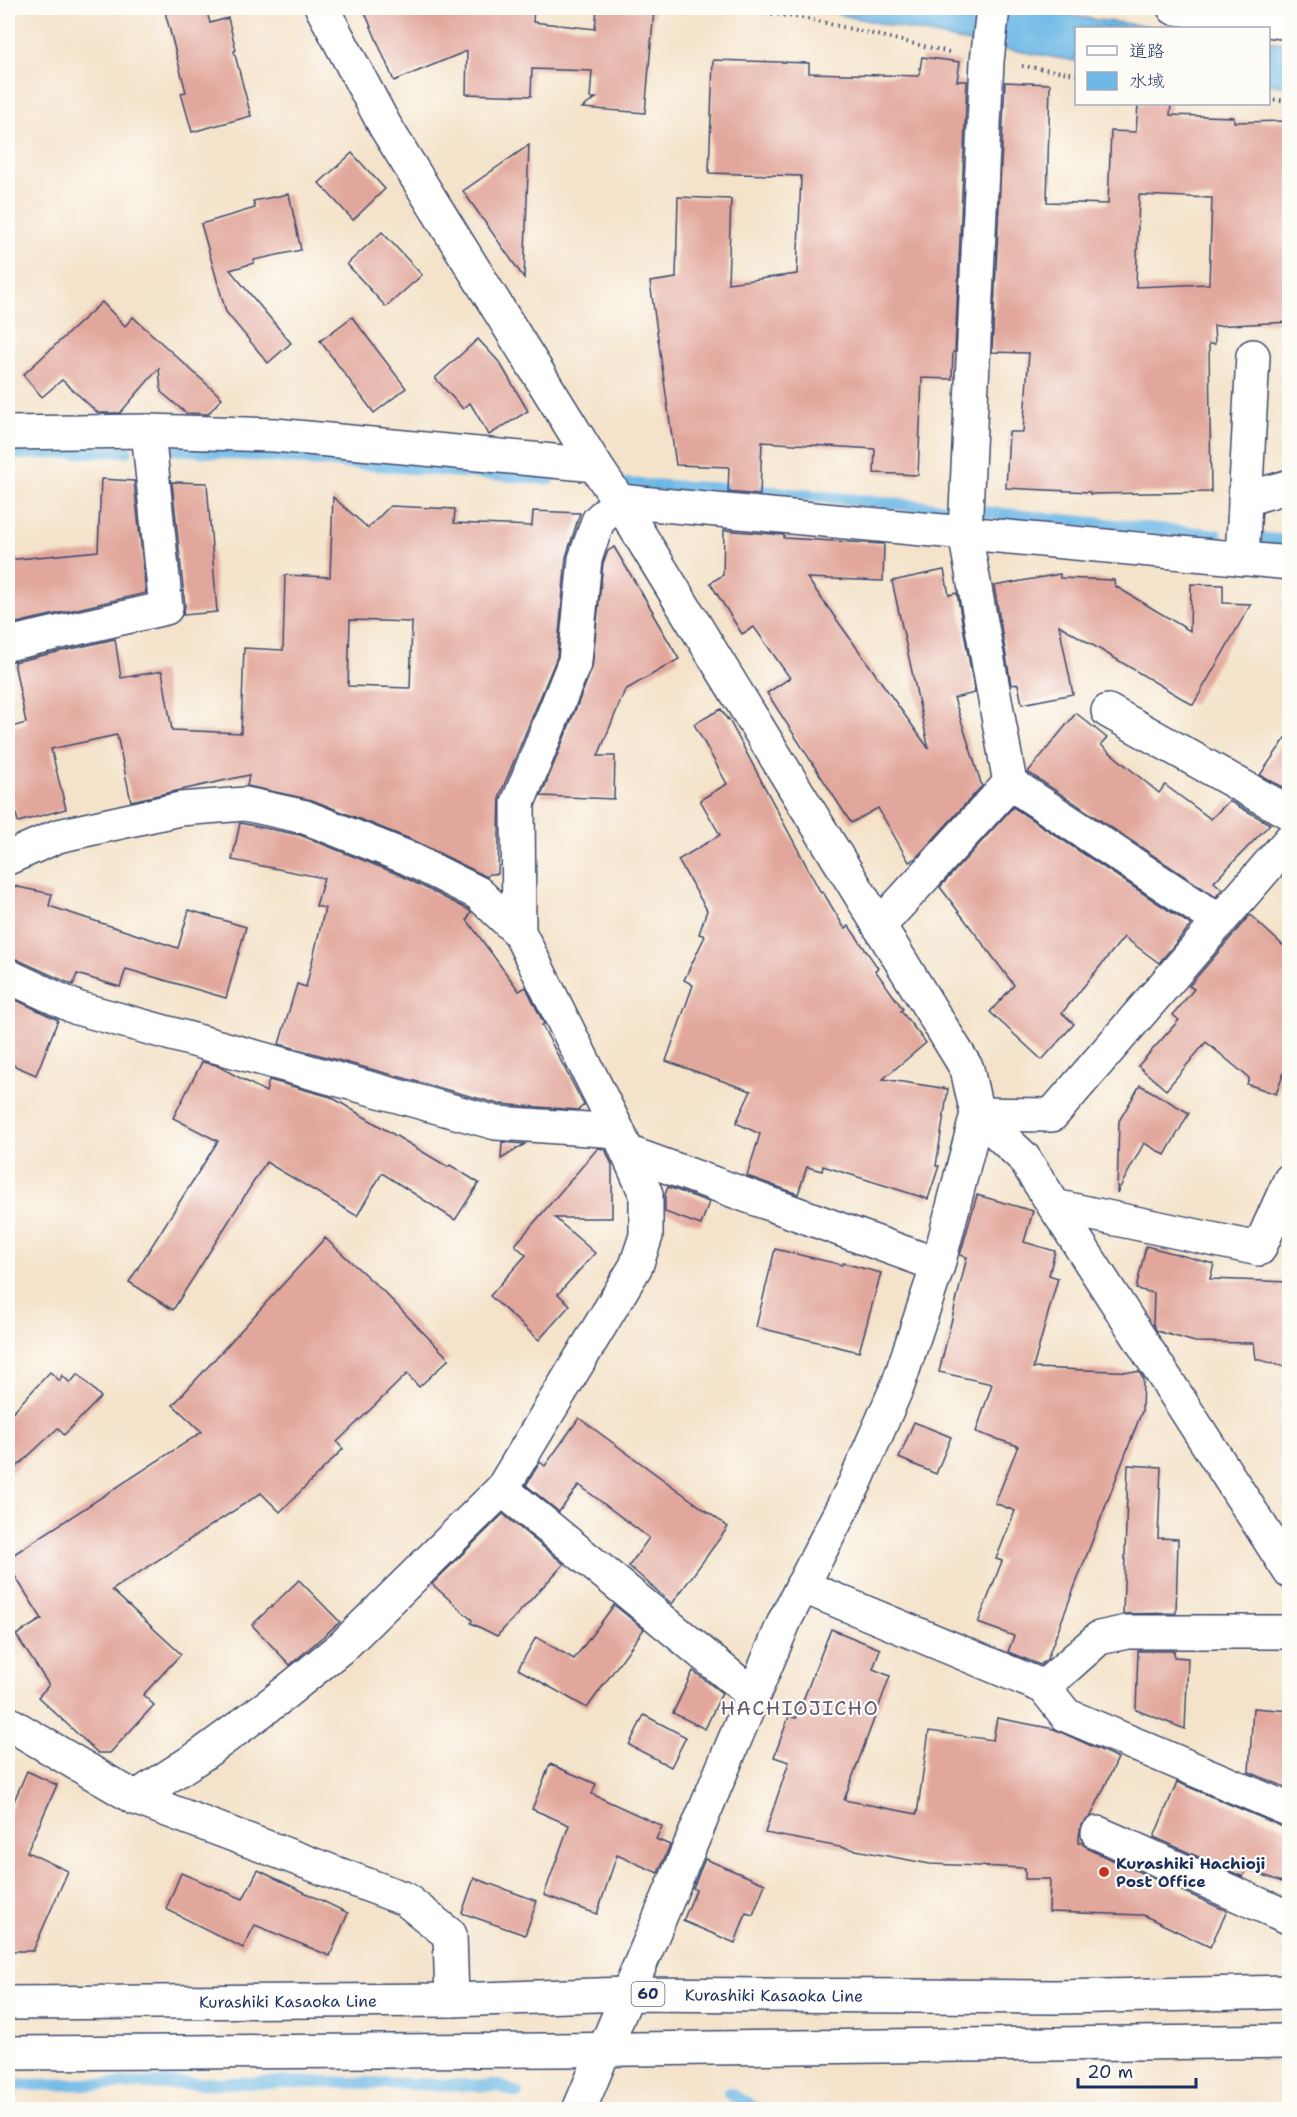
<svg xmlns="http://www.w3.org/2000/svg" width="1297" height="2117" font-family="'Shantell Sans','Klee One',sans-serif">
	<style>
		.water { fill: #6db8e6; stroke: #4474a2; stroke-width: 1.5 }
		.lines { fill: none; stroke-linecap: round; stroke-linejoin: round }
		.stream { stroke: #6db8e6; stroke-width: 12 }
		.building { fill: #e2a79c; fill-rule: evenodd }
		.minor-casing { stroke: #3c4a6e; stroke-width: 36 }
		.major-casing { stroke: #3c4a6e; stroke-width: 36 }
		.path { stroke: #3c4a6e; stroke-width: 4; stroke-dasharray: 1.5 4.5; stroke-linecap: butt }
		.minor { stroke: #fff; stroke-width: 33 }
		.major { stroke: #fff; stroke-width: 33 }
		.poi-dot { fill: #c8321e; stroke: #fdfcf7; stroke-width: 2 }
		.labels { text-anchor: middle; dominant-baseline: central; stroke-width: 4.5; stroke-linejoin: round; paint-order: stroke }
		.shield { fill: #fdfcf7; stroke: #5f6c8c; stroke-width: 1.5 }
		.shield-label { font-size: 15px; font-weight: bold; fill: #1b2f5e }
		.poi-label { font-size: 16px; font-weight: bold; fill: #1b2f5e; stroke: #fdfcf7; text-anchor: start }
		.street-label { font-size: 16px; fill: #1b2f5e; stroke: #fdfcf7 }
		.quarter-label { font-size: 20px; letter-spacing: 1.5px; fill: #615974; stroke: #fdfcf7 }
	</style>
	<rect width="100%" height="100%" fill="#fdfcf7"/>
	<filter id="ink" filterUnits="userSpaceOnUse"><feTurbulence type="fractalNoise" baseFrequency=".0167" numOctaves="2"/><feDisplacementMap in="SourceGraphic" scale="12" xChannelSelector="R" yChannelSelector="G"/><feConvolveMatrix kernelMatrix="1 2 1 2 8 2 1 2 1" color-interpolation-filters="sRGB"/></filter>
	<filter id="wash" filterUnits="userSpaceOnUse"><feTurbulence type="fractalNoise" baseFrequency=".008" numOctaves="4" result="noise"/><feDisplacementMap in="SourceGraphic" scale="24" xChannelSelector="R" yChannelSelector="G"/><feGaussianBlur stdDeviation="1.35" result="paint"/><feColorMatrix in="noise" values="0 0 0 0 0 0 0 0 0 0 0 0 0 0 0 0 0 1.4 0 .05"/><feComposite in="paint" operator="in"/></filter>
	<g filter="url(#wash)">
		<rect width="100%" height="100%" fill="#f4e3ca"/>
		<!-- water -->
		<g class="water">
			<polygon points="810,8 1030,8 1098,20 1163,28 1076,28 1076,61 971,43"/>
			<polygon points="1269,41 1289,44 1289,87 1269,84"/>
		</g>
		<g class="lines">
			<!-- stream -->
			<g class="stream">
				<polyline points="174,449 550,479"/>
				<polyline points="8,454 127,451"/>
				<polyline points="625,484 752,490 948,509"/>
				<polyline points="984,512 1217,535"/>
				<polyline points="1259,538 1290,541"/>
				<polyline points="8,2085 321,2082 499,2086 517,2093"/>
				<polyline points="729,2093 757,2110"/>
			</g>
		</g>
		<g id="blocks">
			<!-- building -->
			<g class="building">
				<polygon points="164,8 206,8 210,23 228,18 236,50 234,51 251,116 192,132 181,93 186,92"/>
				<polygon points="363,8 534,8 533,22 595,29 597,8 654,10 645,113 582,108 596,98 590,98 592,71 532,69 531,96 466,94 467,51 394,81"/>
				<polygon points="922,57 960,62 957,81 967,81 955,352 953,352 952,379 922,378 918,475 874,473 875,449 762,442 760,495 728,492 729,467 676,465 650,282 676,278 678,197 731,199 728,283 797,274 801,176 709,173 713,60 809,63 809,73 919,76"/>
				<path d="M1005,82l45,2 -3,118 61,2 3,-73 25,1 2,-28h33l-1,11 64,2v5l56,-1v201l-76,4 1,18h-6l2,148 -121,2v-2l-84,-4 3,-56h14l6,-79 -37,-1zM1139,195l73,3 -3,86 -73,3z"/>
				<polygon points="529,145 524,278 463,191"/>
				<polygon points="352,153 385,189 353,220 319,183"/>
				<polygon points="289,194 301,250 254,260 254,263 230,270 291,343 268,363 226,312 201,224 255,208 253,201"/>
				<polygon points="382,232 422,275 386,307 347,264"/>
				<polygon points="102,302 125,326 133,317 222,398 208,414 186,413 161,392 159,368 120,413 98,413 62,380 42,397 23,375"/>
				<polygon points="352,317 406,388 374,413 320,341"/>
				<polygon points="478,339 500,363 528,411 489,435 470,403 463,409 435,378"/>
				<polygon points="101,479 134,481 146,593 8,625 8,560 98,551"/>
				<polygon points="172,482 207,483 217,612 183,615 185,606"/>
				<path d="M333,497l35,31 22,-22 65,3 -1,14 78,3 1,-15 47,2 -14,44 -9,100 -57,138 -2,79h-9l-2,3 -72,-36 -103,-41 -65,-14 2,-11 -118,26 -14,-66 -66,14 15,60 -48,13 -10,-39v-55l18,-5 -12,-61 101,-23 6,39 41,-7 10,59 69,3 3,-85 39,2 2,-75 45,2zM350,620l62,2 -2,66 -62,-2z"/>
				<polygon points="724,530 784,535 784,538 884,544 883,581 807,578 929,749 892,581 944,570 949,595 957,593 975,693 954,698 982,786 916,858 909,862 878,808 851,823 767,693 790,678 754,627 742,634 710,583 723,575"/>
				<polygon points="614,547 653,612 652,613 679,659 625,690 598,756 615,756 614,799 541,796 592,668 603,563 608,551"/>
				<polygon points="1060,574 1060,578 1114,580 1115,586 1190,631 1191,584 1223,585 1223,603 1251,604 1193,705 1059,625 1073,694 1022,704 1018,684 1011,685 994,586"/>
				<polygon points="721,709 727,719 728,718 821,893 823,892 845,929 849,926 878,968 875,970 903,1009 901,1011 926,1043 883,1079 948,1089 936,1166 939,1166 928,1199 823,1166 822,1171 807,1167 798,1194 747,1176 760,1134 736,1123 751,1091 666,1061 693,985 684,980 705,936 699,934 707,910 678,860 720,835 700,800 727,784 694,724"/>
				<polygon points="1076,713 1107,738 1101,745 1159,793 1165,785 1211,819 1229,801 1270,824 1214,882 1222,889 1216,897 1028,772"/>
				<polygon points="1290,732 1290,791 1260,775"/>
				<polygon points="1013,807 1191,925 1159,963 1124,937 1062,1013 1074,1024 1042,1060 990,1012 1014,985 940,887"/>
				<polygon points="240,823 300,835 400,875 467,909 471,912 467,920 519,991 526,987 544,1024 542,1025 584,1105 578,1110 499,1104 279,1044 297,984 306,987 325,908 316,906 324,878 232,860"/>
				<polygon points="8,885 52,894 49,906 178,948 189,910 246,927 226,998 126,969 120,987 77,974 73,985 16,959 8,957"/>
				<polygon points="1250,915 1290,952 1290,1055 1276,1094 1247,1084 1249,1078 1206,1042 1166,1090 1138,1066 1179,1020 1173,1015 1194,989 1189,986"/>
				<polygon points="8,996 58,1020 36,1075 8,1063"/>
				<polygon points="202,1062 216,1065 266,1092 269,1080 331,1097 448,1167 450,1165 479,1183 455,1220 382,1173 357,1216 266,1162 173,1310 129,1282 218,1141 173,1118"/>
				<polygon points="1140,1085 1189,1113 1165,1155 1144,1143 1117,1193 1119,1121"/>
				<polygon points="502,1142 525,1144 501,1159"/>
				<polygon points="598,1148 605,1149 612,1165 612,1218 555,1218 595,1253 558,1294 570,1305 539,1340 490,1296 526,1255 515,1245"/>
				<polygon points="668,1187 709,1202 701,1225 665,1212 665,1195"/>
				<polygon points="977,1195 1033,1211 1024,1242 1055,1251 1049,1275 1058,1278 1033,1368 1139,1372 1143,1379 1142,1411 1047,1659 1040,1665 1008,1652 1014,1636 978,1623 1002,1561 996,1559 1015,1511 995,1503 1018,1446 976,1432 992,1384 939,1372 967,1257 960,1255"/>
				<polygon points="325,1238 384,1292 449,1359 419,1387 407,1374 337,1442 343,1449 280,1512 261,1493 112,1590 181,1654 143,1695 154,1705 110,1753 98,1753 38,1697 49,1685 16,1635 42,1619 8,1565 8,1558 202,1432 173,1405"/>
				<polygon points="1146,1246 1214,1264 1210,1279 1290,1282 1290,1368 1256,1359 1254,1343 1195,1342 1157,1331 1153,1324 1154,1293 1136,1289"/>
				<polygon points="775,1249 842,1265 843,1263 881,1273 859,1352 756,1327"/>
				<polygon points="50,1372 60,1381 62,1375 70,1383 78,1374 101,1397 64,1435 58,1428 8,1475 8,1417"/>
				<polygon points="579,1418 728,1527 672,1604 629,1566 649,1538 579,1485 559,1512 526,1485 540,1462 545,1466"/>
				<polygon points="914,1422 951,1437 936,1474 899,1458"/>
				<polygon points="1128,1465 1161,1467 1158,1538 1178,1539 1176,1613 1123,1614"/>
				<polygon points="503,1514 564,1564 497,1636 471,1623 472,1620 432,1584"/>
				<polygon points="299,1580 340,1622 290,1665 252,1625"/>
				<polygon points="614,1605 644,1629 587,1708 518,1669 536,1637 574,1659"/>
				<polygon points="831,1629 880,1649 873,1669 890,1676 844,1800 917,1814 929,1731 993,1740 997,1718 1054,1729 1118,1758 1091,1816 1081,1825 1078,1843 1082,1843 1090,1850 1227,1911 1210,1947 1143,1915 1049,1912 1050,1879 1025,1879 1025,1868 930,1864 765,1833 789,1762 774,1757 789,1716 796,1718"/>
				<polygon points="1138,1651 1174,1651 1174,1657 1188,1658 1185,1729 1136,1710"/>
				<polygon points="693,1671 722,1693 705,1729 673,1713"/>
				<polygon points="1253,1708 1290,1711 1290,1789 1249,1772"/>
				<polygon points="644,1715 686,1737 671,1767 629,1745"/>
				<polygon points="550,1764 596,1784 592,1794 662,1826 656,1839 670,1845 658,1873 617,1855 597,1914 544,1895 569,1825 532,1809"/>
				<polygon points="27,1771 57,1785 27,1852 68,1871 33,1951 8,1951 8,1815"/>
				<polygon points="1177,1782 1283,1827 1290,1828 1290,1885 1247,1869 1243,1877 1154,1837"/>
				<polygon points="705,1859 765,1884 753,1915 746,1913 735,1943 683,1921 696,1890 693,1888"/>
				<polygon points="258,1870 348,1913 330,1956 255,1925 243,1948 166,1909 181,1873 243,1899"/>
				<polygon points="474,1878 537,1901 525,1935 462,1913"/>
			</g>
		</g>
	</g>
	<g filter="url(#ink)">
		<use href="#blocks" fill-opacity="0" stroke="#3c4a6e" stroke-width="1.5"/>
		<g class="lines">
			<!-- minor casing -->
			<g class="minor-casing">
				<g id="minor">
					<polyline points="322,8 385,126 595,465 619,501 967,1069 977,1114 938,1265 898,1385 855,1483 785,1620 579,2110"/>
					<polyline points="993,8 987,61 965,533 1010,783 1219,921"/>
					<polyline points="1174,8 1290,23"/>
					<polyline points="8,433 148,431 275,435 595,465"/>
					<polyline points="1245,499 1290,486"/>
					<polyline points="1242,559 1253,356"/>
					<polyline points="8,644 166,608 148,431"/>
					<polyline points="1108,711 1290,813"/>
					<polyline points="8,858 58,836 180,809 245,804 305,817 408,858 478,893 519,932 615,1125 646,1194 646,1236 636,1266 502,1489 344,1645 275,1701 200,1756 135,1798"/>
					<polyline points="879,926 1010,783"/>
					<polyline points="519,932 518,803 575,661 585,559 598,521 619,501 1290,563"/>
					<polyline points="8,976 77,1008 496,1123 618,1131"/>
					<polyline points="977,1114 1023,1157 1290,1572"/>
					<polyline points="977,1114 1052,1115 1290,840"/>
					<polyline points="627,1152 938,1265"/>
					<polyline points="1054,1206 1259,1249 1290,1180"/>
					<polyline points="502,1489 752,1694"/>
					<polyline points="802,1586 1044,1687 1066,1715 1290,1810"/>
					<polyline points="1044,1687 1099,1638 1127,1632 1290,1632"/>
					<polyline points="8,1723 135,1798 405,1899 450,1935 452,2000"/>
					<polyline points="1098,1833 1290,1918"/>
				</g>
			</g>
			<!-- major casing -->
			<g class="major-casing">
				<g id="major">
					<path id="s1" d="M8,2003l444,-3 174,-6 431,3 233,-5"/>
					<polyline points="8,2053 556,2050 1290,2041"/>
				</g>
			</g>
			<!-- path -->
			<g class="path">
				<polyline points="730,8 809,19 953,53"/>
				<polyline points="1022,66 1076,74"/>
				<polyline points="1268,99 1290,101"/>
			</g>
			<!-- minor -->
			<use href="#minor" class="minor"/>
			<!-- major -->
			<use href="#major" class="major"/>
		</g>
	</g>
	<!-- markers -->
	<circle class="poi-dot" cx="1104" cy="1872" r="6"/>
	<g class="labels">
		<!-- shield labels -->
		<rect class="shield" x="631.5" y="1982" width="33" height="24" rx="4.5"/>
		<g class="shield-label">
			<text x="648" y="1994">60</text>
		</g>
		<!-- poi labels -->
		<g class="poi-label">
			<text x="1116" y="1863">Kurashiki Hachioji<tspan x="1116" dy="18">Post Office</tspan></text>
		</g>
		<!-- street labels -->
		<g class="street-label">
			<text stroke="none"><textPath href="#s1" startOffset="766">Kurashiki Kasaoka Line</textPath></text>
			<text stroke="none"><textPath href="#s1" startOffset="280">Kurashiki Kasaoka Line</textPath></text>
		</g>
		<!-- quarter labels -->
		<g class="quarter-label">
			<text x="800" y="1708">HACHIOJICHO</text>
		</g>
	</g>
	<!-- margin -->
	<rect width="1297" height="2117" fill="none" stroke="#fdfcf7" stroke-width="30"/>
	<!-- legend -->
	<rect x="1075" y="27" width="195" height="78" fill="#fdfcf7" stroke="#a3aaba" stroke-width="1.5"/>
	<rect x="1087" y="46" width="30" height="9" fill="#ffffff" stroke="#a3aaba" stroke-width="1.5"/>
	<text x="1129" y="57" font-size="18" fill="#1b2f5e">道路</text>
	<rect x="1087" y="72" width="30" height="18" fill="#6db8e6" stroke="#a3aaba" stroke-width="1.5"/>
	<text x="1129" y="87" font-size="18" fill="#1b2f5e">水域</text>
	<!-- scale -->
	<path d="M1078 2078v9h118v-9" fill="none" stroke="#1b2f5e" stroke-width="3"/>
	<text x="1087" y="2078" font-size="18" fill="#1b2f5e" stroke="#fdfcf7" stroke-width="4.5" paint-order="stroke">20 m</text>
</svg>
